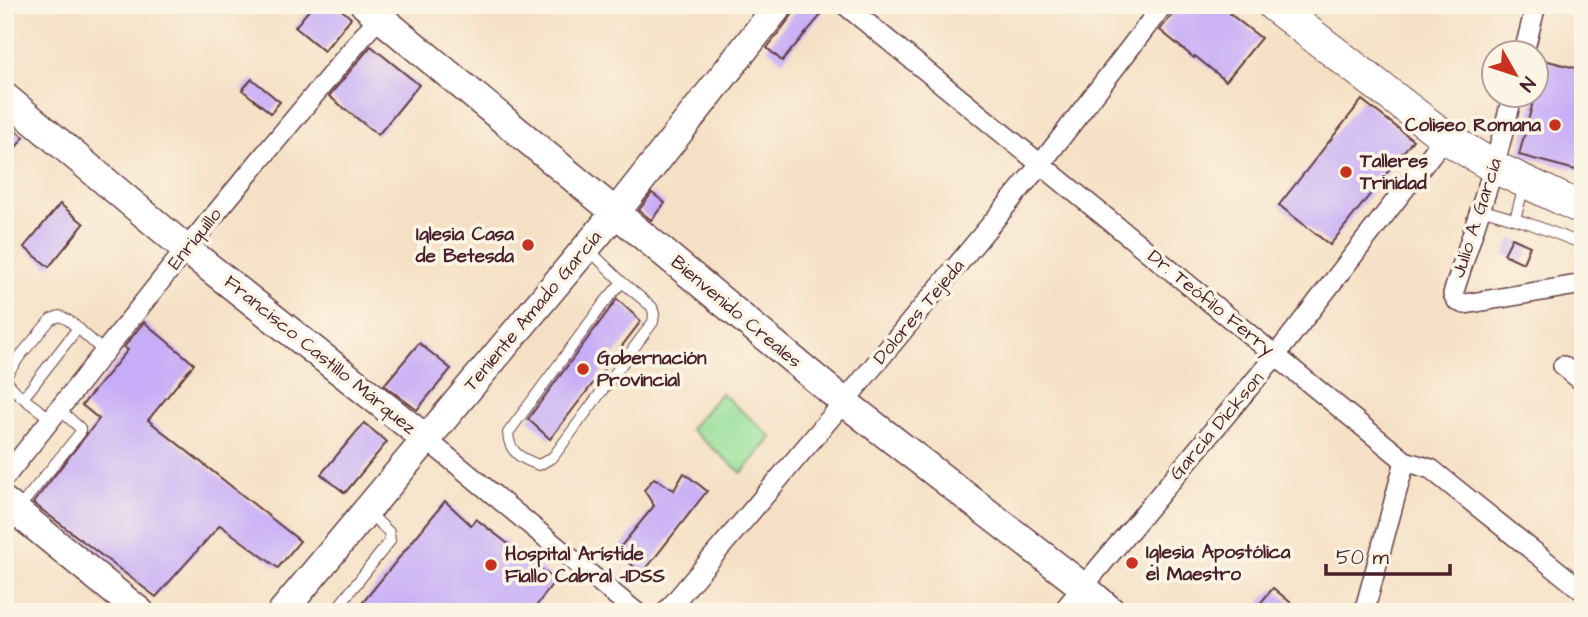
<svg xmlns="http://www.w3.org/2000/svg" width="1588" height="617" font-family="'Architects Daughter',sans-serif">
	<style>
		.green { fill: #97e09b; stroke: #708063; stroke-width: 2 }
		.building { fill: #c7adf7 }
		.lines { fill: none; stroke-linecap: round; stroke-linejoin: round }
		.lane-casing { stroke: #643c42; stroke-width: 12 }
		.street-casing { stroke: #643c42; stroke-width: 22 }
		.secondary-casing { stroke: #643c42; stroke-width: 31 }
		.primary-casing { stroke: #643c42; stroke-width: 34 }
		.lane { stroke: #fff; stroke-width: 10 }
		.street { stroke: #fff; stroke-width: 19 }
		.secondary { stroke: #fff; stroke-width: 28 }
		.primary { stroke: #fff; stroke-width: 32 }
		.poi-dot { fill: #c8321e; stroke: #fcf5e5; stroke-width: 2.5 }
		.labels { text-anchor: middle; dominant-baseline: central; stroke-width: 7; stroke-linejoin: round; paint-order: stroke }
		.poi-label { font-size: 19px; font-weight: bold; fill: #4a1f2b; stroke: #fcf5e5; text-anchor: start }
		.street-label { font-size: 19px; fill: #4a1f2b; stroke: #fcf5e5 }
	</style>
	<rect width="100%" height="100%" fill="#fcf5e5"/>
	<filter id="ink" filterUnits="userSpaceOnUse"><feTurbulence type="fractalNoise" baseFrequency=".0143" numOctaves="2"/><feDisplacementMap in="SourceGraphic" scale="14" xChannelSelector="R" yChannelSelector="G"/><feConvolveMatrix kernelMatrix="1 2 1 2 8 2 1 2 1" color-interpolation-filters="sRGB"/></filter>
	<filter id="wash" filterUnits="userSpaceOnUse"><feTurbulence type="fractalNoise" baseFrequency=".00686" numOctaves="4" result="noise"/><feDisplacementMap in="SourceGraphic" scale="28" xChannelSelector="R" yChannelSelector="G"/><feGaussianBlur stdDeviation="1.57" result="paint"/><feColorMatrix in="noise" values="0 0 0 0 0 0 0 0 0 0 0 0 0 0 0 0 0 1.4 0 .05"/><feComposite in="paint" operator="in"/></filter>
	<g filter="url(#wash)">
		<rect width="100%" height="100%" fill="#f5e0c5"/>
		<!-- green -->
		<polygon class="green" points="721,393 772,437 742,473 690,429"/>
		<g id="blocks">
			<!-- building -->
			<g class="building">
				<polygon points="313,5 336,5 351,18 324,51 295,27"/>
				<polygon points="795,5 811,5 822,14 782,61 767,48 792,15"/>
				<polygon points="1180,5 1237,5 1230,14 1261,38 1226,81 1195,56 1194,58 1160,30"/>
				<polygon points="371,46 419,85 378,135 329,96"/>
				<polygon points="1544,60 1583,70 1583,172 1519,155"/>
				<polygon points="252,79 280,102 271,113 242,90"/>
				<polygon points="1362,100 1413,140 1330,245 1279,205"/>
				<polygon points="5,123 24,137 5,161"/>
				<polygon points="652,193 665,203 651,220 639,210"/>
				<polygon points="60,204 84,224 49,267 24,247"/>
				<polygon points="1512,238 1530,246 1523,263 1504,254"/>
				<polygon points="617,299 641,321 550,439 528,419"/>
				<polygon points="144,322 194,364 148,420 300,541 278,568 220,525 156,597 33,503 99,419 82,405 128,350 124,347"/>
				<polygon points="419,343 451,369 417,410 384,385"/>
				<polygon points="364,423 387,442 345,493 321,474"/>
				<polygon points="684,473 707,491 642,574 617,551 654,506 644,490 654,478 674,490"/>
				<polygon points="445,501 471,525 476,519 555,580 532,612 355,612"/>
				<polygon points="1273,588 1302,612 1253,612"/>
			</g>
		</g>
	</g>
	<g filter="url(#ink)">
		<use href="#blocks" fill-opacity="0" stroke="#643c42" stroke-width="2"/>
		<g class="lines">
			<!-- lane casing -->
			<g class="lane-casing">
				<g id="lane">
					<polyline points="1480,209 1528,223 1583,244"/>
					<polyline points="1515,219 1524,186"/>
					<path d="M589,250l33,32 30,25 2,7 -1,8 -100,135 -14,8c-17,-6 -30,-12 -31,-32l96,-130 18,-21"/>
					<polyline points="78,328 104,352"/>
					<polyline points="5,377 20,356 51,319 60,316 68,320 78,328 24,397"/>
					<path d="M5,378c10,17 31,29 46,41"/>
					<polyline points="18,509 80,433 80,428 59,409"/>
					<polyline points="334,612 390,541 389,532 369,513"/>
				</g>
			</g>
			<!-- street casing -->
			<g class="street-casing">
				<g id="street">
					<polyline points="845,5 1405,461 1431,469 1583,591"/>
					<polyline points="1524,52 1536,5"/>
					<polyline points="1513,94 1494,167 1453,294 1457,301 1465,304 1583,284"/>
					<polyline points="1563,366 1583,382"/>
					<polyline points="426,439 636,612"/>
					<polyline points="5,477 186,249 389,5"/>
					<polyline points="666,612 844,402 1040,165 1163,5"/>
					<polyline points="1062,612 1276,355 1445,137"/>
					<polyline points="1364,612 1405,461"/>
				</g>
			</g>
			<!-- secondary casing -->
			<g class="secondary-casing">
				<g id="secondary">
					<polyline points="365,5 844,402 1082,586 1112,612"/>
					<polyline points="5,97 186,249 426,439"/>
					<polyline points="5,502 140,612"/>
					<polyline points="282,612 616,212 779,5"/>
				</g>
			</g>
			<!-- primary casing -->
			<g class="primary-casing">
				<polyline id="primary" points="1273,5 1445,137 1494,167 1583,209"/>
			</g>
			<!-- lane -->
			<use href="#lane" class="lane"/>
			<!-- street -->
			<use href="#street" class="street"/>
			<!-- secondary -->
			<use href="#secondary" class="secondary"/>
			<!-- primary -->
			<use href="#primary" class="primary"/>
		</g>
	</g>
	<!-- markers -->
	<g class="poi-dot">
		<circle cx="1555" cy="125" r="7"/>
		<circle cx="1346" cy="172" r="7"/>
		<circle cx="528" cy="245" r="7"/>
		<circle cx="583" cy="369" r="7"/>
		<circle cx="1132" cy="563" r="7"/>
		<circle cx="491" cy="565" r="7"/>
	</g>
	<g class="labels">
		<!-- poi labels -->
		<g class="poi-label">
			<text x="1541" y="125" text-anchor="end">Coliseo Romana</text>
			<text x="1360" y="161">Talleres<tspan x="1360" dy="22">Trinidad</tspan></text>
			<text x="514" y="234" text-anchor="end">Iglesia Casa<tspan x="514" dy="22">de Betesda</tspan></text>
			<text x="597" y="358">Gobernación<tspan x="597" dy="22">Provincial</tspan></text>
			<text x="1146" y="552">Iglesia Apostólica<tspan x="1146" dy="22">el Maestro</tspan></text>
			<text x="505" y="554">Hospital Arístide<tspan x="505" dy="22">Fiallo Cabral -IDSS</tspan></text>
		</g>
		<!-- street labels -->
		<g class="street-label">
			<text transform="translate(1477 218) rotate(-72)">Julio A. García</text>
			<text transform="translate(195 239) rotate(-51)">Enriquillo</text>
			<text transform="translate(1211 303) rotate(39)">Dr. Teófilo Ferry</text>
			<text transform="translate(533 311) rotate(-50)">Teniente Amado García</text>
			<text transform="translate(736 312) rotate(40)">Bienvenido Creales</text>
			<text transform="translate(919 312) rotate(-50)">Dolores Tejeda</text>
			<text transform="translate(320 355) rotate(39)">Francisco Castillo Márquez</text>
			<text transform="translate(1217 426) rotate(-50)">García Dickson</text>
		</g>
	</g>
	<!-- margin -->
	<rect width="1588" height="617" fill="none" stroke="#fcf5e5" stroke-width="28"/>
	<!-- north arrow -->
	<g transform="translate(1515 74) rotate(129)"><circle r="33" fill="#fcf5e5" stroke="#b59f9b" stroke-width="2"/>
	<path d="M0-5L12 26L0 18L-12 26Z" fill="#c8321e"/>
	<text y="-10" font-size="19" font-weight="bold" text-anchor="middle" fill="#4a1f2b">N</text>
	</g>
	<!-- scale -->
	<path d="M1326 564v10h124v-10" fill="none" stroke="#4a1f2b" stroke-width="3.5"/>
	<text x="1336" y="564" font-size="21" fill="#4a1f2b" stroke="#fcf5e5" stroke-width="5" paint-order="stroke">50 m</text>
</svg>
